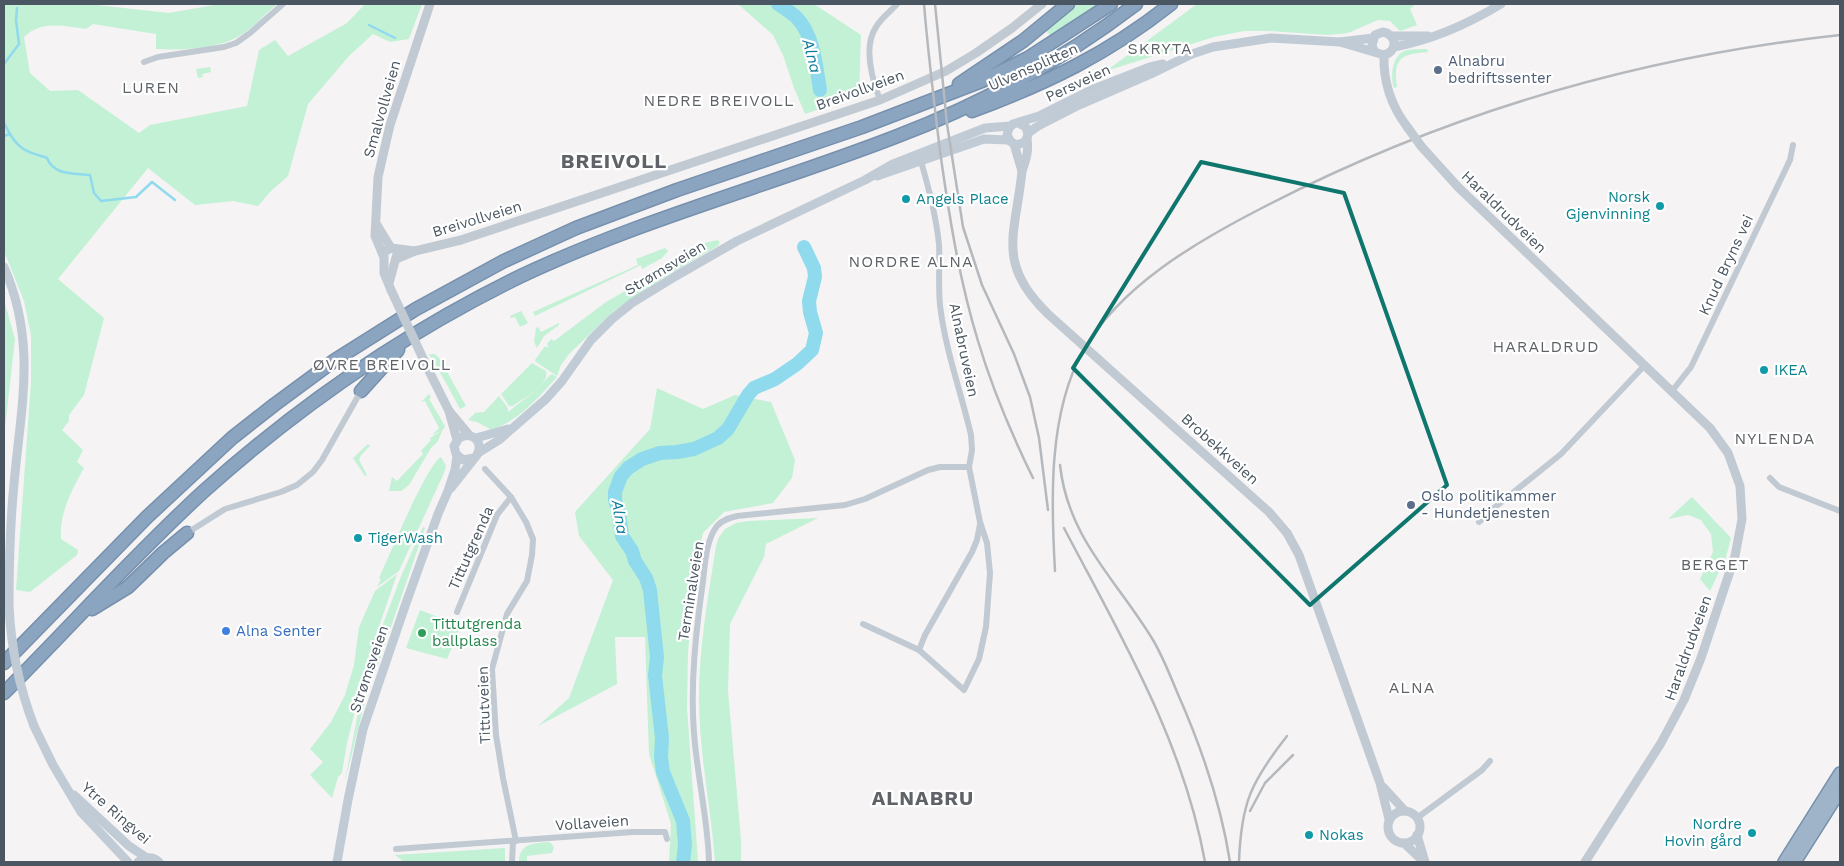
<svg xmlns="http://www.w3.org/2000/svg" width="1844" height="866" font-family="'Work Sans',sans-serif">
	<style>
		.green { fill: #c3f1d5 }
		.water { fill: #90daee }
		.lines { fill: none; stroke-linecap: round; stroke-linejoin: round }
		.stream { stroke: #90daee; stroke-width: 2.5 }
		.river { stroke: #90daee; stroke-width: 14 }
		.trunk-casing { stroke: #7690ad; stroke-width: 14 }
		.motorway-casing { stroke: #7690ad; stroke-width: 15 }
		.minor { stroke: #c1cad2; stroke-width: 6 }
		.tertiary { stroke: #c1cad2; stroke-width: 9 }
		.secondary { stroke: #c1cbd6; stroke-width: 9 }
		.trunk { stroke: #9fb4c9; stroke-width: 11 }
		.motorway { stroke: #8ba5c1; stroke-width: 12 }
		.rail { stroke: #b5b8bd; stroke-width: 2.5 }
		.tertiary-bridge { stroke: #c1cad2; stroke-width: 9 }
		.secondary-bridge { stroke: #c1cbd6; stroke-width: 9 }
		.marked { fill: none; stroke: #0f766e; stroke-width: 4; stroke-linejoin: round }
		.service-dot { fill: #5c6f8a; stroke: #fff; stroke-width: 2 }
		.culture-dot { fill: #0f9aa8; stroke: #fff; stroke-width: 2 }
		.shop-dot { fill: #3f7fe0; stroke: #fff; stroke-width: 2 }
		.leisure-dot { fill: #2e9e5b; stroke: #fff; stroke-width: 2 }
		.labels { text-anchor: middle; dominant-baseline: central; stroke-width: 4.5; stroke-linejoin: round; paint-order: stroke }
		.service-label { font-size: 15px; fill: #4e5e75; stroke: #fff; text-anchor: start }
		.street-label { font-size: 15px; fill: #4a5661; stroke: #fff }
		.culture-label { font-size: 15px; fill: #0d838f; stroke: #fff; text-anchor: start }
		.leisure-label { font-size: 15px; fill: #27864d; stroke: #fff; text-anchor: start }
		.shop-label { font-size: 15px; fill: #366cbe; stroke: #fff; text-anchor: start }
		.neighbourhood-label { font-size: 16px; letter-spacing: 1px; fill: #5f6368; stroke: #fff }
		.water-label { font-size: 16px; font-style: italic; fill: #0c7c9b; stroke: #fff }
		.district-label { font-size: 20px; font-weight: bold; letter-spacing: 1px; fill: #5f6368; stroke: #fff }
	</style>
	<rect width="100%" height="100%" fill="#f5f3f3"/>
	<!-- green -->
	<g class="green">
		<path d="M4,4h84l81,9 51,-9h57c-12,10 -24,24 -38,32 -23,14 -58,14 -83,13v-15l-63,-10 -7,5c-22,-3 -45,-9 -62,8l6,36 20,18 28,-1 61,43 11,-8 97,-19 12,-56 16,-10 13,16 59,-33 18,-19h57l-13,35 -19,3 -17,-8 -24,22 -41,48 -20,72 -17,15 -13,15 -25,-5 -38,4 -47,-37 -90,111 46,39 -20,77 -15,20v6l-7,9 21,20 -6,12 7,6c-12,22 -25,45 -23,71l17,11 -1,5 -47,37 -14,-2 15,-208v-46l-7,-35 -20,-50z"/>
		<polygon points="738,4 814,4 861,35 859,96 805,114 794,88 783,55 773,35"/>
		<polygon points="1077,4 1099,4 1050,35 1046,31"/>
		<polygon points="1197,4 1416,4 1410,9 1417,25 1400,31 1390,21 1378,20 1348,33 1328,35 1269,31 1244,31 1214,37 1106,71"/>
		<path d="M1427,49l1,3c-28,2 -35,7 -31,35l-3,1c-4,-12 -2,-34 13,-38 6,-1 14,-1 20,-1z"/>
		<polygon points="210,67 211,72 202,74 203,77 198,78 196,69"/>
		<path d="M717,240l3,2 -2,4 -48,28 -56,37 -45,43 -8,11 -4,11 -21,-14 -1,-2 10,-14 2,2 1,-2 -1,-2 4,-5 3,2 52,-39 74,-43c4,-15 25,-15 37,-19z"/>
		<polygon points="665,248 668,251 662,258 642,269 641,265 535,316 533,312 638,265 636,259"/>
		<polygon points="4,300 15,339 4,437"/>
		<polygon points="521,311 528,323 520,327 515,317 511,318 510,316"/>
		<polygon points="559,323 559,325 544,336 537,348 534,342 536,328 538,327 541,332"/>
		<polygon points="429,354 435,354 440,359 466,406 460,409 445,381"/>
		<path d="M532,363l14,8c4,15 -23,27 -33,35h-4l-8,-12z"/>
		<path d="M552,374l5,3c-18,20 -41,47 -68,53l1,-1 -13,-7 -9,-2 7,-7 9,-1 15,-16 9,12v4l32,-25 9,-11z"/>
		<polygon points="657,388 703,409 735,395 771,402 795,460 792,478 773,503 724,512 703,533 697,556 688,652 687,707 698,862 669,862 671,824 649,754 645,637 615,637 617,684 538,726 569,698 613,580 579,536 575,512 650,429"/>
		<polygon points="429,394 431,398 429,399 445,426 443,430 432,435 439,428 425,401 421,402"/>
		<polygon points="441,431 442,431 438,441 431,448 409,485 401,491 389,491 392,477 397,481 423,454 421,451 431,440 430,438"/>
		<polygon points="368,444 370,446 361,455 359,460 367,475 365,476 353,458"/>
		<path d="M441,457l5,9 -2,7 -45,98 -22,16 4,-8 -2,-1c10,-21 47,-112 62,-121z"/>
		<polygon points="1692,497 1731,538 1726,557 1710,591 1700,579 1713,552 1711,534 1701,520 1688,515 1668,519"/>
		<path d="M818,518l-52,26 -2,13 -34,67 -2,67 13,149v22h-26c-4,-55 -16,-109 -16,-164 0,-51 9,-101 17,-152l3,-9 6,-8 11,-6 13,-2z"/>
		<polygon points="423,527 425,528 365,702 345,781 359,707 380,632 402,574"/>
		<polygon points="397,574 369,656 347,743 342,773 338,777 332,798 310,775 323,762 310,749 331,722 345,695 354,665 359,627 375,591"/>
		<polygon points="420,610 461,626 447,659 406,648"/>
		<path d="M550,842l4,5 -2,6 -25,3v6h-8c0,-19 16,-19 31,-20z"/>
		<polygon points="505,848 505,862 404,862 395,855"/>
	</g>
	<!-- water -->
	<path class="water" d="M666,771l13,30 7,23 -6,1c-3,-19 -14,-35 -21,-52z"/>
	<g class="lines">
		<!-- stream -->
		<g class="stream">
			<polyline points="369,25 395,38"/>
			<polyline points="4,64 19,44 16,20 17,8"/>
			<polyline points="4,123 10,134"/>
			<path d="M4,136l6,-2c10,17 19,18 37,24 7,18 28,15 43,17l4,18 7,8 35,-4 16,-15 23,18"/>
		</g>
		<!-- river -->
		<g class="river">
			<path d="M778,4c6,4 13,8 19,14 17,18 19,48 23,72"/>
			<polyline points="683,862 685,845 683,821 663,772 661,757 662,738 655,675 657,657 650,590 646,578 635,561 632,551 622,536 619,513 615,500 615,492 621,476 628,468 642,459 660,453 677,452 694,449 718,438 728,429 748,395 754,388 775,379 797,364 812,350 816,333 810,312 809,301 815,277 814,268 804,247"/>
		</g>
		<!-- trunk casing -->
		<g class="trunk-casing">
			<g id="trunk">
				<polyline points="1784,862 1840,773"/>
				<polyline points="1795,862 1840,791"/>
			</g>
		</g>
		<!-- motorway casing -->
		<g class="motorway-casing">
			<g id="motorway">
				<polyline points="959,84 1023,41 1068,4"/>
				<path d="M972,111c75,-28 136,-57 199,-107"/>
				<polyline points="361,391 398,350"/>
				<polyline points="92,609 128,587 163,553 187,533"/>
				<polyline points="4,663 147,517 232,438 274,405 335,360 416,309 504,261 576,228 677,190 862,127 982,81 1028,58 1111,4"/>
				<path d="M4,693c67,-67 130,-138 200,-202 95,-85 202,-159 317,-215 121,-57 250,-91 374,-139 85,-32 169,-78 241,-133"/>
			</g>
		</g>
		<!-- minor -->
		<g class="minor">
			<polyline points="144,62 158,57 224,47 236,43 250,33 283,4"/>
			<path d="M880,100c-8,-21 -17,-53 -4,-73 5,-9 14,-15 21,-23"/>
			<polyline points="1672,391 1691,367 1790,160 1793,145"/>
			<polyline points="485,469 511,497 526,522 533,539 532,555 527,581 507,614 492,669 496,735 503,778 516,841"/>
			<polyline points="1770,478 1779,487 1840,511"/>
			<polyline points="1479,522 1494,508 1561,454 1645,365"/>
			<polyline points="187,533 225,509 281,492 297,485 313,472 322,460 361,391"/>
			<polyline points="457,612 497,515 511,497"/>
			<path d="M863,624l56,26 45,40 15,-31 7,-32 4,-54 -3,-30 -7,-21 -11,-55 3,-17 -1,-15c-10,-43 -26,-86 -31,-130 -2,-21 0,-41 -1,-61 -3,-29 -11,-59 -19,-86"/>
			<polyline points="919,650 925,635 972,552 977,540 980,524"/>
			<polyline points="1417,818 1482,770 1490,761"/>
			<polyline points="396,849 633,832 665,832 667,839"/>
			<polyline points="512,862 513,842"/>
			<path d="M709,862c-1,-43 -12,-86 -15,-129 -4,-50 2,-102 9,-152 2,-17 3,-41 14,-55 5,-6 12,-8 20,-10l108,-11 20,-6 63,-29 12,-3h29"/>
		</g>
		<!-- tertiary -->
		<g class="tertiary">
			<path d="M1384,55c-1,28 7,51 24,73"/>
			<path d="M1027,139c2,12 -1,21 -5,32 -6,62 -27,92 26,143l221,198 18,21 12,22 81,228 9,36"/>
			<polyline points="1014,144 1022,171"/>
			<polyline points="1421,146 1458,187 1710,428 1728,453 1740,486 1742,519 1735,556 1701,658 1684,700 1661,743 1585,862"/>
			<polyline points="377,225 391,248"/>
			<polyline points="383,255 375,236 378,177 390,125 430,4"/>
			<polyline points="396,259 415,251 461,240 533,216 880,100 946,71 976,53 1012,28 1042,4"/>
			<polyline points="389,283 397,254"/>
			<polyline points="391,290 384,273 384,252 391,248 415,251"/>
			<polyline points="427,367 449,411 469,435"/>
			<polyline points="449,411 457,440"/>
			<polyline points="1383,787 1405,811"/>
			<circle cx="1404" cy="827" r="16"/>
			<polyline points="1417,835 1425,862"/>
			<polyline points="1404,843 1424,862"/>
		</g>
		<!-- secondary -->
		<g class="secondary">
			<polyline points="1391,36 1428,36"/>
			<path d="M1340,42l44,13c14,-4 13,-20 -1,-23l-8,3 -3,10 2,6"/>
			<path d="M1394,47c38,-7 74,-23 107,-43"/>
			<polyline points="1018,123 1026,127 1028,135 1025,142 1017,145 1011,142 1007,135 1009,128 1013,124 1039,116 1091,90 1150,67 1163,64"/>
			<polyline points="1028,133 1038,126 1079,105 1155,72 1192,54 1213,47 1271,38 1340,42 1373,38"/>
			<polyline points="877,176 984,139 1008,140"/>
			<path d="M4,267c33,76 17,138 10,217 -4,40 -5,81 -5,122"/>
			<polyline points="476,438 508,429"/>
			<polyline points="478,453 499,440 546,399 562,381 591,340 612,319 632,303 676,276 737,241 865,180 893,164 985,128 1010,126"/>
			<path d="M451,488l26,-33c7,-14 -5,-24 -18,-17l-5,8 2,8 7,6 11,-2"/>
			<polyline points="34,726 53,765 81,812 128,862"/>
			<polyline points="74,795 129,846 147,858"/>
			<path d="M138,862c7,-5 14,-6 21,0"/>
			<polyline points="337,862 348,800 363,729 405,606 438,514 448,491 455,470 457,456"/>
		</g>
		<!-- trunk -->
		<use href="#trunk" class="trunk"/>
		<!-- motorway -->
		<use href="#motorway" class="motorway"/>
		<!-- rail -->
		<g class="rail">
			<path d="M924,4c4,49 10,98 16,147 9,64 19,128 38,190 14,47 33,92 55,137"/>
			<polyline points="935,4 947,124 963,227 982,285 1014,354 1030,397 1039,438 1048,510"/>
			<path d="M1060,465c8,74 57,115 93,175 10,17 17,35 24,52 24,54 44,112 53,170"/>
			<path d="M1064,528c57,109 119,212 141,334"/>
			<path d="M1055,571c-4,-70 -7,-157 28,-220 37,-65 113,-109 177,-142 181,-94 378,-152 580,-174"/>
			<polyline points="1250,811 1265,783 1293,755"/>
			<path d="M1239,862c2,-59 12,-80 48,-126"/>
		</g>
		<!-- tertiary-bridge -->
		<g class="tertiary-bridge">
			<polyline points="1408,128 1421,146"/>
			<polyline points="391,290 427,367"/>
		</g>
		<!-- secondary-bridge -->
		<path class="secondary-bridge" d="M9,606c2,42 10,81 25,120"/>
	</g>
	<!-- marked area -->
	<path class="marked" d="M1201,162l143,31 103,292 -137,120 -237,-237z"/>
	<!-- markers -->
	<g class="service-dot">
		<circle cx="1438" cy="70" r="5"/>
		<circle cx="1411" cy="505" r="5"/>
	</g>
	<g class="culture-dot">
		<circle cx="906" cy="199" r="5"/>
		<circle cx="1660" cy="206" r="5"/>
		<circle cx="1764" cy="370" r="5"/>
		<circle cx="358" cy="538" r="5"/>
		<circle cx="1752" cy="833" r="5"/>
		<circle cx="1309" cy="835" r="5"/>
	</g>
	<circle class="shop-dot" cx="226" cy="631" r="5"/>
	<circle class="leisure-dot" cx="422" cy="633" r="5"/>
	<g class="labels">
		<!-- service labels -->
		<g class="service-label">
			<text x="1448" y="61">Alnabru<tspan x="1448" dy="17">bedriftssenter</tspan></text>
			<text x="1421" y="496">Oslo politikammer<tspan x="1421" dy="17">- Hundetjenesten</tspan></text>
		</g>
		<!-- street labels -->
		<g class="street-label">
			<text transform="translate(1033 67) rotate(-24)">Ulvensplitten</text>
			<text transform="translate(1078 83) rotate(-25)">Persveien</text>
			<text transform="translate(860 90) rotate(-20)">Breivollveien</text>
			<text transform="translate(382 109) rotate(-74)">Smalvollveien</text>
			<text transform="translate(1504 212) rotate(44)">Haraldrudveien</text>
			<text transform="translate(477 219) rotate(-17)">Breivollveien</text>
			<text transform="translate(1726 265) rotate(-65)">Knud Bryns vei</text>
			<text transform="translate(665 268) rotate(-31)">Strømsveien</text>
			<text transform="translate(964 350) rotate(78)">Alnabruveien</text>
			<text transform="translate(1220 449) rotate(42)">Brobekkveien</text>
			<text transform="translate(471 548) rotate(-66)">Tittutgrenda</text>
			<text transform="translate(691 591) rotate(-81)">Terminalveien</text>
			<text transform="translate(1688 648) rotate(-70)">Haraldrudveien</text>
			<text transform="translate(369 669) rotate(-71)">Strømsveien</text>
			<text transform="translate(484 705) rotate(-92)">Tittutveien</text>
			<text transform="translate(116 813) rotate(41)">Ytre Ringvei</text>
			<text transform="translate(592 823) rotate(-4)">Vollaveien</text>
		</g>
		<!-- culture labels -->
		<g class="culture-label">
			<text x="1650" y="197" text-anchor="end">Norsk<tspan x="1650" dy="17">Gjenvinning</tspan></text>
			<text x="916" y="199">Angels Place</text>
			<text x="1774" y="370">IKEA</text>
			<text x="368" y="538">TigerWash</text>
			<text x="1742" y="824" text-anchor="end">Nordre<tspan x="1742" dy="17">Hovin gård</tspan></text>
			<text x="1319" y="835">Nokas</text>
		</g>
		<!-- leisure labels -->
		<g class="leisure-label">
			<text x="432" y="624">Tittutgrenda<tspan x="432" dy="17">ballplass</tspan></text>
		</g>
		<!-- shop labels -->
		<g class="shop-label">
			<text x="236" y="631">Alna Senter</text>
		</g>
		<!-- neighbourhood labels -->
		<g class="neighbourhood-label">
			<text x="1160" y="48">SKRYTA</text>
			<text x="151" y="87">LUREN</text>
			<text x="719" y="100">NEDRE BREIVOLL</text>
			<text x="911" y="261">NORDRE ALNA</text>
			<text x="1546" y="346">HARALDRUD</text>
			<text x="382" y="364">ØVRE BREIVOLL</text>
			<text x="1775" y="438">NYLENDA</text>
			<text x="1715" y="564">BERGET</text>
			<text x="1412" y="687">ALNA</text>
		</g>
		<!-- water labels -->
		<g class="water-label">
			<text transform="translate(812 56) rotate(75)">Alna</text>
			<text transform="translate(620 517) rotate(80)">Alna</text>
		</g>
		<!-- district labels -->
		<g class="district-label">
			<text x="614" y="161">BREIVOLL</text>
			<text x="923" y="798">ALNABRU</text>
		</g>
	</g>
	<!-- border -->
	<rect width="1844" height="866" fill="none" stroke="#4a5661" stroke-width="10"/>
</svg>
